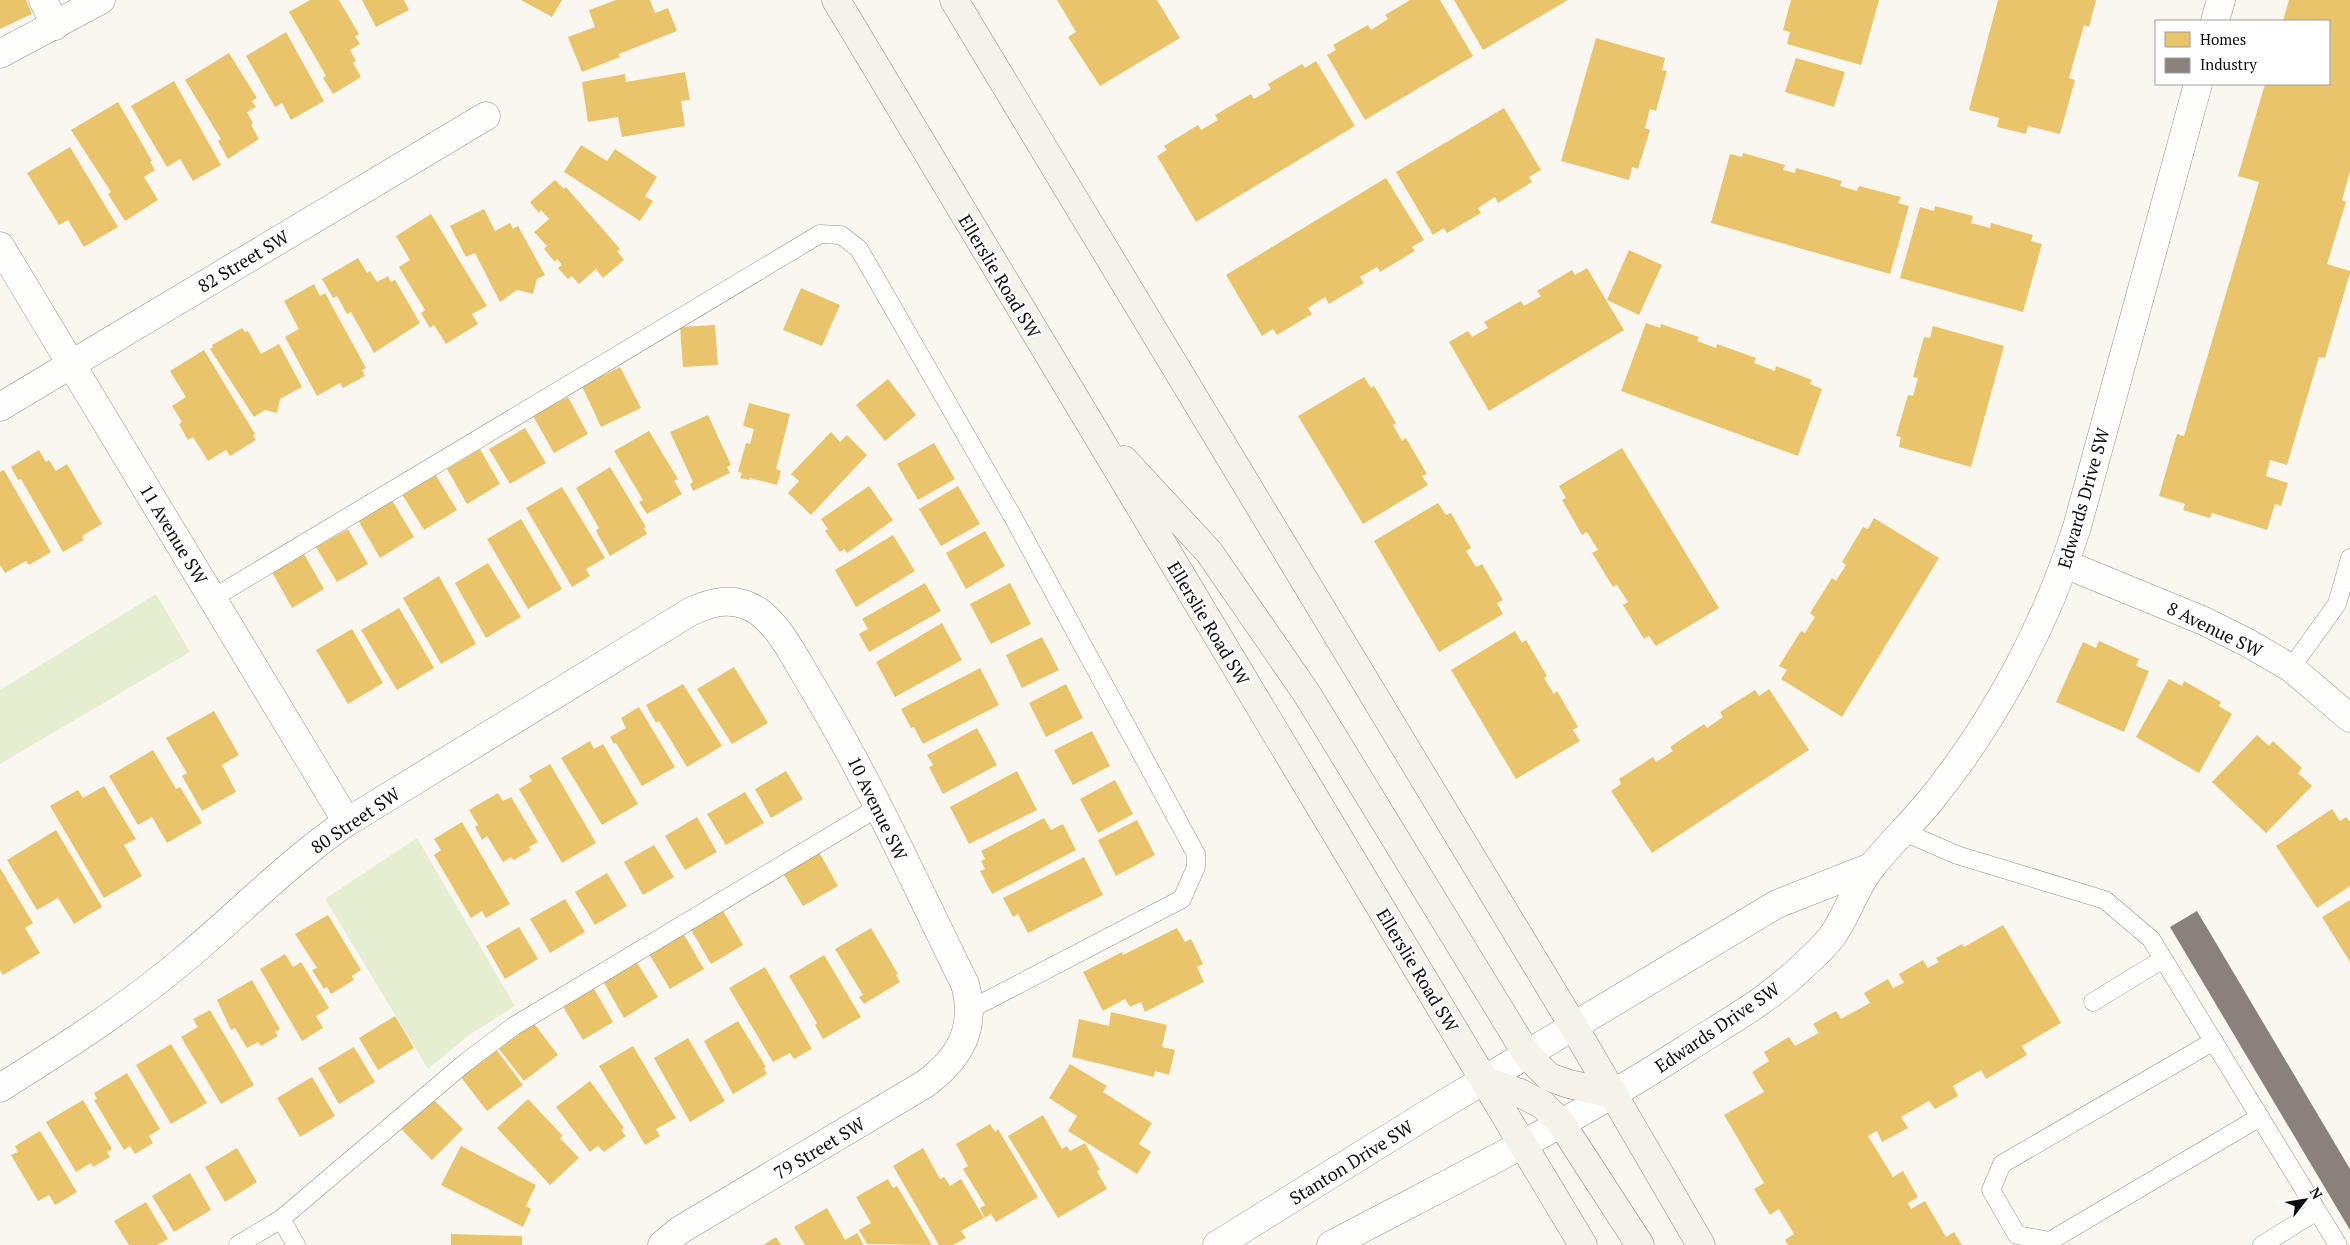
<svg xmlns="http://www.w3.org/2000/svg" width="2350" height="1245" font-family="'PT Serif',serif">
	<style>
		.green { fill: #e5eed1 }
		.homes { fill: #e9c46a }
		.industry { fill: #8a817c }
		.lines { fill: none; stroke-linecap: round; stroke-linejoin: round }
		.service-casing { stroke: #93928f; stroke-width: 19 }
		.minor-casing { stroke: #93928f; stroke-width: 29 }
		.tertiary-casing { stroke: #93928f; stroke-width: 29 }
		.secondary-casing { stroke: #8a8885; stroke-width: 29 }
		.service { stroke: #fefefd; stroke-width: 18 }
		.minor { stroke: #fefefd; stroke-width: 28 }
		.tertiary { stroke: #fefefd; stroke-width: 28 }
		.secondary { stroke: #f4f2e9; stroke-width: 28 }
		.labels { text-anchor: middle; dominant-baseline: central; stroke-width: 5; stroke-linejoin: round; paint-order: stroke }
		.street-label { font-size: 18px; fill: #0c0c0c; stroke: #fff }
	</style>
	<rect width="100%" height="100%" fill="#faf7f0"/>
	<!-- green -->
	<g class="green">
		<polygon points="156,594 190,652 0,764 0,690"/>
		<polygon points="417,838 515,1006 469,1035 428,1069 325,899"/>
	</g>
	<!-- homes -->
	<g class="homes">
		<polygon points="0,0 26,0 32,14 0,29"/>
		<polygon points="310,0 339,0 359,34 355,36 360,44 350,50 356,61 353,63 361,77 333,94 323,78 326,76 289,12"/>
		<polygon points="362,0 404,0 409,10 376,27"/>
		<polygon points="521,0 562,0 552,17"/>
		<polygon points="616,0 650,0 655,13 668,8 677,31 619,54 620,57 582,72 568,37 595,27 589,10"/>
		<polygon points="1057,0 1157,0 1180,38 1100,86 1068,37 1076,32"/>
		<polygon points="1410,0 1440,0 1473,56 1365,120 1327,55 1336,50 1333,45 1368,25 1371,30 1388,19 1385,15"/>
		<polygon points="1454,0 1568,0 1483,50"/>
		<polygon points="1791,0 1879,0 1861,65 1787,44 1790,32 1783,30"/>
		<polygon points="1998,0 2096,0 2089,27 2084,25 2069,78 2075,80 2060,134 2028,126 2026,134 1997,127 1999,118 1969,110"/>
		<polygon points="2289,0 2350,0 2350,172 2342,200 2346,202 2327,264 2350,271 2350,273 2325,358 2319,357 2287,465 2270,460 2266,476 2288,483 2281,506 2275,504 2267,530 2212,513 2210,518 2183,510 2185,504 2159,496 2177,434 2184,436 2259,182 2238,176 2265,84 2329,84 2329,21 2283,21"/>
		<polygon points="286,32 324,101 291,120 282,103 275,107 246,56"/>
		<polygon points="1596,38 1665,58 1662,70 1667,71 1656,111 1650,109 1645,128 1650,130 1638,169 1632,167 1629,180 1561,161"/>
		<polygon points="229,53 257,98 252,101 256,107 247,112 253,123 251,125 259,139 228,159 218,141 221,139 185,80"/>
		<polygon points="1796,58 1845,72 1834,107 1785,92"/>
		<polygon points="1316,61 1355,126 1196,222 1157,156 1167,150 1164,146 1198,125 1201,130 1218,120 1215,115 1251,94 1254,99 1271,89 1268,84 1302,64 1305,68"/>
		<polygon points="685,72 690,100 681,101 685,126 622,137 618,117 588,122 582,82 625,74 626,82"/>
		<polygon points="174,81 221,165 193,181 180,159 167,167 131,106"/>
		<polygon points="118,102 152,161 150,162 155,170 144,177 158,200 125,221 108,194 111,192 71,130"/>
		<polygon points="1504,108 1541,170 1529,177 1532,182 1498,203 1495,197 1478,208 1481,213 1447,233 1444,228 1433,235 1396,172"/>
		<polygon points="581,145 607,161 615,149 657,177 645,196 653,201 640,221 564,172"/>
		<polygon points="70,147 118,227 84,247 68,220 59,225 27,173"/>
		<polygon points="1743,153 1785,165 1783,170 1795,173 1796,168 1842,181 1840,186 1857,191 1859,186 1901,197 1898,203 1909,206 1890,274 1711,223 1730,154 1742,157"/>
		<polygon points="1386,178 1424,240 1412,247 1415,251 1380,272 1377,267 1360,277 1364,283 1329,304 1325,297 1308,308 1312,314 1277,335 1273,329 1262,336 1226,275"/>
		<polygon points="555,180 564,189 566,187 620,249 617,251 624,260 603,278 596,269 579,284 572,276 568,279 558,268 562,265 557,259 555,262 544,249 547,246 534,232 549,219 541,210 539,213 530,202"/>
		<polygon points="1935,206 1973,216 1971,223 1990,228 1991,223 2033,235 2031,241 2042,244 2023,312 1900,278 1920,207 1934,211"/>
		<polygon points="484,209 495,231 510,223 513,229 518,226 545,275 537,279 533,294 517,290 500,302 475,253 466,257 450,226"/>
		<polygon points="431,214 487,306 472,314 478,324 446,344 434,325 430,328 421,313 425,310 399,267 410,260 396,236"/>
		<polygon points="1629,250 1662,265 1639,315 1607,300"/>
		<polygon points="358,258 367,273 370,271 377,282 388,276 391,282 395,280 420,323 374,353 351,312 347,314 337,296 333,298 322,279"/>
		<polygon points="1587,268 1624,330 1489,411 1449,342 1468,331 1472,337 1488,328 1484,322 1521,301 1524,306 1541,296 1537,291 1572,270 1575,275"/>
		<polygon points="314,284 320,296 325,293 366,368 362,370 365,376 343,388 340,383 317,396 285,337 299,329 284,301"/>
		<polygon points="801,288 840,305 822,346 783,330"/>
		<polygon points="1646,323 1660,328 1661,324 1699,337 1697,341 1716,348 1717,344 1756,358 1754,363 1775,371 1776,366 1812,380 1810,384 1822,389 1798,456 1621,391"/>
		<polygon points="715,325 718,365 683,367 680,327"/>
		<polygon points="1933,326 2004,346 1971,467 1899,447 1901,437 1896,436 1908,395 1913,396 1918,378 1913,377 1924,337 1930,338"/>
		<polygon points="242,328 245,332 248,331 261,354 279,344 302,387 280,399 277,413 265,410 254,417 210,349 213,347 212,345"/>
		<polygon points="204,350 255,434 253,435 256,440 230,456 226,450 208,461 193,437 188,440 179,424 182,422 172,406 186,397 170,371"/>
		<polygon points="620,367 641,408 601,427 582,386"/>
		<polygon points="1364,377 1371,388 1374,386 1396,423 1393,425 1402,441 1406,438 1427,474 1422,476 1428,485 1363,524 1298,416"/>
		<polygon points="888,379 916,415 885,441 856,405"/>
		<polygon points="568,397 588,434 554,453 533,416"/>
		<polygon points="749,403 790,414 776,469 781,471 777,485 750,478 749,480 740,478 742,473 738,472 746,443 750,444 754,429 743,426"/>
		<polygon points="708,415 731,465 727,467 730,473 693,491 690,484 693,482 670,432"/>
		<polygon points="525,428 546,463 510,484 489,449"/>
		<polygon points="649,431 678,479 674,481 682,494 647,514 639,502 643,500 614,451"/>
		<polygon points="831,432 840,442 847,435 867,455 811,515 788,493 799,481 791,474"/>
		<polygon points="934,443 955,479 918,500 897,464"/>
		<polygon points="1622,448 1719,608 1656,646 1649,636 1644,639 1623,605 1628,602 1617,585 1613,587 1592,553 1598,550 1587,532 1582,535 1562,500 1566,498 1559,486"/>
		<polygon points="480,449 500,484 467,504 447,469"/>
		<polygon points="39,450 46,462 49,460 56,471 67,464 102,524 82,536 84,540 63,552 21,479 18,480 11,467"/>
		<polygon points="610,467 646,527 644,528 647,534 610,556 596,531 599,528 576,488"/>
		<polygon points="4,470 51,552 29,565 26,561 5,573 0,565 0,472"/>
		<polygon points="435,474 457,510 424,530 402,494"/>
		<polygon points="869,486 893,520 847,553 844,549 840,552 825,531 828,529 821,519"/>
		<polygon points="958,486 980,524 941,546 919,509"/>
		<polygon points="562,487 605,558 586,569 590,576 572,587 526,508"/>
		<polygon points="392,500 414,537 380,558 358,520"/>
		<polygon points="1438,503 1446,515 1451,513 1471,548 1466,551 1476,567 1482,564 1503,600 1497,603 1503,614 1439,652 1374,541"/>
		<polygon points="1874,518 1939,558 1842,717 1781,679 1787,670 1779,666 1801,631 1805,633 1815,617 1810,613 1832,578 1836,581 1846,565 1842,562 1863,527 1868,529"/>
		<polygon points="521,519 562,589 528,609 487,539"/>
		<polygon points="348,529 368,564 337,582 316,547"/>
		<polygon points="985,531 1005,566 966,589 946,553"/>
		<polygon points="893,535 915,571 856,607 835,570"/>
		<polygon points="304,554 324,589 292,608 272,572"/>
		<polygon points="488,563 521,617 486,638 455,583"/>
		<polygon points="439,576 476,644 441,664 403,598"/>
		<polygon points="925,583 941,611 869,652 859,634 868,629 862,619"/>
		<polygon points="1010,583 1031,624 991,644 970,604"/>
		<polygon points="399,608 434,668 397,690 361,630"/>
		<polygon points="942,623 962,660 895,697 876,662"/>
		<polygon points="352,629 383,683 348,704 316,650"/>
		<polygon points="1515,631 1522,643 1526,640 1547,676 1544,678 1554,694 1557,691 1578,727 1573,730 1580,741 1516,779 1451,670"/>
		<polygon points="1042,637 1059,670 1022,688 1006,655"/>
		<polygon points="2099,641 2139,659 2136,666 2149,671 2124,732 2056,702 2083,642 2096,648"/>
		<polygon points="734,667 768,723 732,744 697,689"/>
		<polygon points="980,668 999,705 923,744 914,727 911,728 901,709"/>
		<polygon points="2169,679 2182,686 2184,681 2221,702 2219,706 2232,714 2199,773 2136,737"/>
		<polygon points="683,684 722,746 687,767 659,721 656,723 646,705"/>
		<polygon points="1066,684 1083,718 1046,737 1029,703"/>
		<polygon points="1769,689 1809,750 1652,853 1611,791 1621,784 1619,779 1653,757 1656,762 1673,751 1670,747 1704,724 1707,728 1723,717 1720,712 1755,690 1759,696"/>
		<polygon points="639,707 675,767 642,786 616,743 614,744 610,737 626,728 621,718"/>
		<polygon points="214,711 239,755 222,765 236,792 202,811 182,776 187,773 166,738"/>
		<polygon points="977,728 997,765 943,794 929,767 933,765 927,755"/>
		<polygon points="1092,731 1110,766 1073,785 1054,750"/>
		<polygon points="2257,735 2269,746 2273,741 2302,768 2298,773 2312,786 2266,833 2212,782"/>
		<polygon points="590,741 594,749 603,744 638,804 602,825 561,758"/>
		<polygon points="153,750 176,789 180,787 202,823 167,843 152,817 138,825 109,776"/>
		<polygon points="550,764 596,843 562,863 519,789 532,781 529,776"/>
		<polygon points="786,771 803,799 771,818 755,789"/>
		<polygon points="1017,771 1037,810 969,844 950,807"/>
		<polygon points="1115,780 1133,814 1098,833 1080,799"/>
		<polygon points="104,786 136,839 124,845 142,876 104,898 50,806 78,790 83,798"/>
		<polygon points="745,792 764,823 726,845 707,814"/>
		<polygon points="498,793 503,801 511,797 538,842 529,847 531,850 514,860 511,857 503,862 487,836 482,840 475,827 478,825 469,810"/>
		<polygon points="2332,809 2340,821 2346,817 2350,822 2350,886 2317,908 2276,846"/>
		<polygon points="697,817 717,852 685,870 665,836"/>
		<polygon points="1044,818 1051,830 1063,824 1076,850 992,894 980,871 985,869 981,861 985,859 981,851"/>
		<polygon points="1137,820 1155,855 1116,876 1098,840"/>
		<polygon points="462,822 510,904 486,918 482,911 471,918 434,855 441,850 434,839"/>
		<polygon points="56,830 102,907 74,924 58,898 37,910 7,860"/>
		<polygon points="654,845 674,877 643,895 624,862"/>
		<polygon points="819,852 838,886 803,906 783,873"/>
		<polygon points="1084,857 1103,895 1028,933 1018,914 1013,917 1003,898"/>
		<polygon points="0,868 33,923 25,928 40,953 3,975 0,970"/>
		<polygon points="607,873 627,906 595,925 575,892"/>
		<polygon points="565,899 585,932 550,953 530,919"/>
		<polygon points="2350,900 2350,962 2322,917"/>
		<polygon points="722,909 743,945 711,964 690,928"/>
		<polygon points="328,915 361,970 352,976 354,980 331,994 327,987 324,989 312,970 317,968 295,934"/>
		<polygon points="2003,925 2061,1023 2022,1046 2027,1055 1986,1079 1981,1070 1953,1086 1958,1096 1935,1109 1929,1101 1901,1117 1908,1128 1882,1142 1877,1131 1868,1136 1893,1177 1903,1171 1918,1197 1908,1203 1911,1209 1925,1201 1946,1237 1954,1232 1962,1245 1788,1245 1785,1240 1794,1234 1779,1209 1770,1215 1754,1189 1764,1183 1724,1115 1764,1092 1752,1072 1769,1061 1764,1052 1789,1037 1795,1046 1819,1033 1813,1024 1836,1011 1841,1019 1870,1003 1864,993 1888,979 1893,988 1904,983 1899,974 1923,960 1928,968 1939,962 1936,958 1962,944 1964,947"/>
		<polygon points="519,927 538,959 505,979 486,946"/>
		<polygon points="871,928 898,974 896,975 900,982 864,1004 859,997 863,995 835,949"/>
		<polygon points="1177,928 1185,942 1191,939 1203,964 1197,967 1204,982 1145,1012 1141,1002 1130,1007 1125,999 1103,1011 1083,972 1122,952 1123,955"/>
		<polygon points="683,933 704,969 670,989 649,954"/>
		<polygon points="285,954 293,967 301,962 329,1008 316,1016 323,1028 302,1041 260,969"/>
		<polygon points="824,955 861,1017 823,1039 815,1025 817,1023 789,976"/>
		<polygon points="636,961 658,997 624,1018 603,981"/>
		<polygon points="765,967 812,1049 794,1059 790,1053 773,1062 729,988"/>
		<polygon points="252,980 280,1029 275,1032 278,1036 261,1046 258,1042 247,1048 235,1028 231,1030 217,1000"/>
		<polygon points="593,987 613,1022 583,1040 562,1005"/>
		<polygon points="210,1010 254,1085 221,1104 181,1037 198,1027 193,1019"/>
		<polygon points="1111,1012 1167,1025 1162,1047 1175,1050 1169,1075 1155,1071 1154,1077 1072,1057 1079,1019 1109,1026"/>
		<polygon points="395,1016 414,1048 378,1070 359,1038"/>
		<polygon points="738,1021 766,1067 764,1068 767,1074 733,1094 704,1041"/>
		<polygon points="533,1022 558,1055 524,1081 499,1049"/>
		<polygon points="688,1038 725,1101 690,1122 654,1058"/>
		<polygon points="171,1044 207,1103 171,1124 136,1065"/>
		<polygon points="633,1046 676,1118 656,1129 660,1136 645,1145 599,1066"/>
		<polygon points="354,1047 375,1082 339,1104 318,1068"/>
		<polygon points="496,1049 523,1085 487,1111 460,1076"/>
		<polygon points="1070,1064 1107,1086 1103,1092 1152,1123 1139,1144 1151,1152 1137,1174 1068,1131 1077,1116 1049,1098"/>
		<polygon points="127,1073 160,1129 149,1136 153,1143 135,1154 130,1146 124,1150 94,1100 97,1099 94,1093"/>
		<polygon points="312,1077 335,1116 300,1137 277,1098"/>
		<polygon points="590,1081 624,1128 621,1130 626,1136 604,1152 598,1146 590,1152 556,1107"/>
		<polygon points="432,1098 463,1129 432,1160 401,1129"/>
		<polygon points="528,1099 563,1136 560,1138 579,1158 550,1185 497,1128"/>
		<polygon points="83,1100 112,1149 107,1152 110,1157 93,1167 91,1163 76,1172 46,1122"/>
		<polygon points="1043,1115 1062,1149 1067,1146 1070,1151 1085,1143 1100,1170 1097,1171 1107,1189 1058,1218 1008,1136"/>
		<polygon points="990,1124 995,1132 998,1129 1038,1197 996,1222 991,1214 985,1218 980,1208 985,1205 963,1169 968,1166 956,1144"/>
		<polygon points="40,1131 77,1192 55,1205 49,1195 38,1201 11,1155 18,1152 15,1146"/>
		<polygon points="461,1146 536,1185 526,1206 531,1209 523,1227 441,1185"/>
		<polygon points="237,1148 257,1182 225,1202 205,1167"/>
		<polygon points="923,1148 940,1179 944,1177 950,1186 961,1179 984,1218 961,1231 966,1238 953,1245 939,1245 893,1166"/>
		<polygon points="190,1173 211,1210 174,1232 152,1196"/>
		<polygon points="888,1179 893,1188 897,1186 932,1245 867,1244 859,1230 871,1223 856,1197"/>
		<polygon points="146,1202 168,1239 157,1245 129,1245 114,1221"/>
		<polygon points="827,1208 845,1240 857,1233 864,1245 805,1245 794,1227"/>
		<polygon points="451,1234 522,1236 522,1245 451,1245"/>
		<polygon points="776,1237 781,1245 763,1245"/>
	</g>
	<!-- industry -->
	<polygon class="industry" points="2197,911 2350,1169 2350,1230 2170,927"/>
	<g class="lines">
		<!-- service casing -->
		<g class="service-casing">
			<g id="service">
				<polyline points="213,598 820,234 841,235 859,249 1013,517 1196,854 1196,867 1182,899 969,1010"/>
				<polyline points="2291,668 2337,604 2350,558"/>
				<polyline points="1904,832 1957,855 2105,900 2151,939 2338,1245"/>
				<polyline points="2093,1002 2163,959"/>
				<polyline points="2214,1041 2002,1164 1991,1190 2017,1235 2050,1241 2260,1117"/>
				<polyline points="281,1219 296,1245"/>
				<polyline points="238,1245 281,1219 466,1062 514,1026 877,808"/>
				<polyline points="2262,1245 2317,1211"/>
			</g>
		</g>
		<!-- minor casing -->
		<g class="minor-casing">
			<g id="minor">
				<polyline points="43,0 55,26"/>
				<polyline points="0,54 101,0"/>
				<polyline points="0,246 347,822"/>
				<polyline points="0,407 486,116"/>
				<polyline points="2065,564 2204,621 2248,643 2291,668 2350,718"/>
				<path d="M0,1088c62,-39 125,-79 181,-126 56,-46 106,-99 166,-140l343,-210c23,-11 45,-16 68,-1 23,17 37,47 51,70 59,97 106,202 156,303 12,45 -5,74 -40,100l-245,146 -18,15"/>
			</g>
		</g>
		<!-- tertiary casing -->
		<g class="tertiary-casing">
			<g id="tertiary">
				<polyline points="2215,21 2221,0"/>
				<polyline points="1217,1245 1429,1113 1777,904 1871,867"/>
				<path d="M1331,1245c121,-64 244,-124 358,-198 39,-25 81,-48 114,-81 10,-9 22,-20 30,-31 15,-22 23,-50 40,-70 18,-22 39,-42 57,-64 65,-80 116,-176 147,-274l121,-443"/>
			</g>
		</g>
		<!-- secondary casing -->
		<g class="secondary-casing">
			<g id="secondary">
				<polyline points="836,0 1583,1245"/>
				<polyline points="954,0 1574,1027 1701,1245"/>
				<polyline points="1124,460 1209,552 1307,694 1528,1056 1549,1077 1569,1084 1614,1094"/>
				<polyline points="1485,1081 1520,1093 1543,1105 1561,1123 1640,1245"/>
			</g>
		</g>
		<!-- service -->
		<use href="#service" class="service"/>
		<!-- minor -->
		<use href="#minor" class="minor"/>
		<!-- tertiary -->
		<use href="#tertiary" class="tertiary"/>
		<!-- secondary -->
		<use href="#secondary" class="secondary"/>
	</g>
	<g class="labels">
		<!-- street labels -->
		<g class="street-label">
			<text transform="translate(243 261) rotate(-31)">82 Street SW</text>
			<text transform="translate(1000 276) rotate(59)">Ellerslie Road SW</text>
			<text transform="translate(2083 498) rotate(-74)">Edwards Drive SW</text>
			<text transform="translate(174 534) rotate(59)">11 Avenue SW</text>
			<text transform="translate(1209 623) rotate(59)">Ellerslie Road SW</text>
			<text transform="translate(2215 629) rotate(26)">8 Avenue SW</text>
			<text transform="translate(878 808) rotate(64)">10 Avenue SW</text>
			<text transform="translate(355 820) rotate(-34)">80 Street SW</text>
			<text transform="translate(1418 970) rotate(59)">Ellerslie Road SW</text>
			<text transform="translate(1717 1027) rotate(-34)">Edwards Drive SW</text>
			<text transform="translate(819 1148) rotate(-31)">79 Street SW</text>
			<text transform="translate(1351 1162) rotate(-32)">Stanton Drive SW</text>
		</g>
	</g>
	<!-- legend -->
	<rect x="2155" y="20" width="175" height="65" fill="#ffffff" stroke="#9e9e9e"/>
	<rect x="2165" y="32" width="25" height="15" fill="#e9c46a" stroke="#9e9e9e"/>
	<text x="2200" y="45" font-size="15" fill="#0c0c0c">Homes</text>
	<rect x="2165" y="58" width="25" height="15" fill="#8a817c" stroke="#9e9e9e"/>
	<text x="2200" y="70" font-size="15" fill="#0c0c0c">Industry</text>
	<!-- north arrow -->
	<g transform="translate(2305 1200) rotate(59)" stroke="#ffffff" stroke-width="4" paint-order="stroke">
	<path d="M0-4L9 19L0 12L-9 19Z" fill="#0c0c0c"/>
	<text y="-8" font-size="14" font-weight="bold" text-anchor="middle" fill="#0c0c0c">N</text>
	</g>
</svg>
